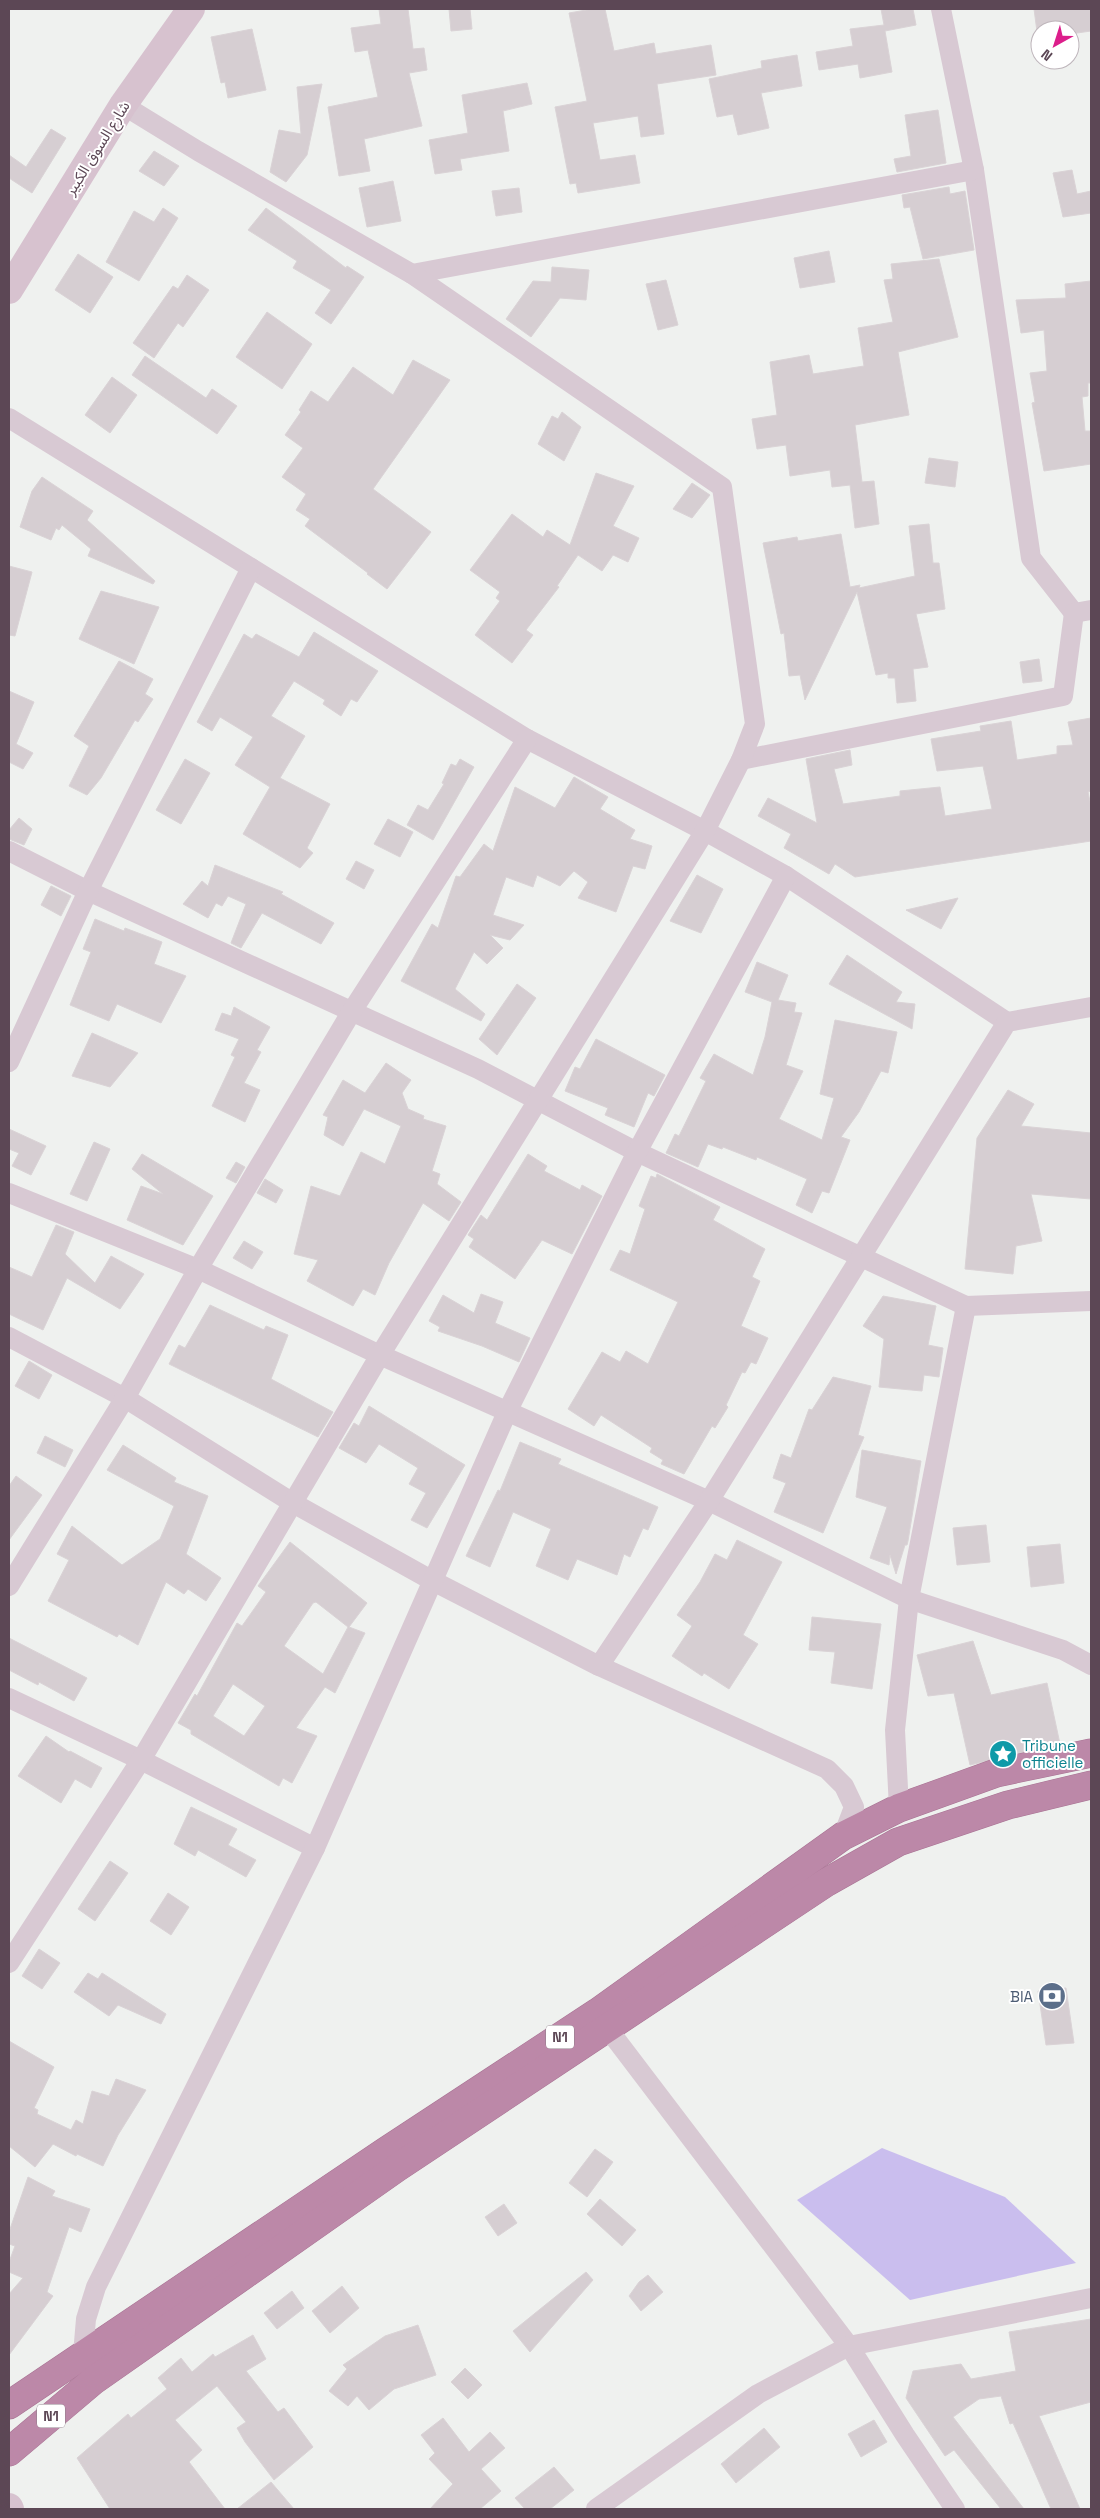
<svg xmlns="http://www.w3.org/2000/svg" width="1100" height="2518" font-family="'Space Grotesk','Noto Sans Arabic',sans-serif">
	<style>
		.green { fill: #cabeee }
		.building { fill: #d6ced2; stroke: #dad3d6; fill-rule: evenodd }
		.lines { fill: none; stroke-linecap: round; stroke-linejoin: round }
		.highway-casing { stroke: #a87393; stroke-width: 29 }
		.street { stroke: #d8c9d3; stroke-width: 20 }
		.secondary { stroke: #d7c2cf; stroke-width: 28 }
		.highway { stroke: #bc88a8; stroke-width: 28 }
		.labels { text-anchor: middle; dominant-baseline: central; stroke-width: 4; stroke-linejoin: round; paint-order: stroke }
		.shield { fill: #fff; stroke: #8d7e88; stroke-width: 1 }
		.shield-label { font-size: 14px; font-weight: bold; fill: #5c4755 }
		.street-label { font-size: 15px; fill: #5c4755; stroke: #fff }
		.culture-label { font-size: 15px; fill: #0d838f; stroke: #fff; text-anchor: start }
		.service-label { font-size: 15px; fill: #4e5e75; stroke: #fff; text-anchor: end }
	</style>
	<rect width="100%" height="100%" fill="#eff1ef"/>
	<!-- green -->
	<polygon class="green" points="882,2148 1005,2197 1076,2263 910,2300 797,2200"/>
	<!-- building -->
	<g class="building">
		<polygon points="379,9 408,9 413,49 424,48 427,70 409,73 422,126 364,139 370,171 339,176 328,107 378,97 368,50 355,52 351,28 381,24"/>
		<polygon points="449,9 470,9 472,29 451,31"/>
		<polygon points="592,9 605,9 614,51 654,43 656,54 711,45 716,75 657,84 664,134 641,137 638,116 593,123 600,160 635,155 640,183 578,193 576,183 570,184 555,107 587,101 569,13"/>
		<polygon points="881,9 913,9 916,25 885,31 892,72 860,78 858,64 819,70 816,52 853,46 850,29 884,25"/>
		<polygon points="1034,9 1091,9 1091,31 1070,34 1070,30 1040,30 1038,39"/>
		<polygon points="252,29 266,90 228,98 225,82 221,83 211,37"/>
		<polygon points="797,55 802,86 761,93 769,128 738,135 733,114 717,117 709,79 762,68 761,61"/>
		<polygon points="527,83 532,104 503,111 509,151 460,159 462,170 435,174 429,140 468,133 462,95"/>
		<polygon points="322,84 307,155 286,182 270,172 279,130 301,134 297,87"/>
		<polygon points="938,110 946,163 897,172 894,159 911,156 905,115"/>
		<polygon points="51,129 66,138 32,193 9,178 9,155 26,167"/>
		<polygon points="154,151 179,166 164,186 139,171"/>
		<polygon points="1072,170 1077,194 1091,191 1091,213 1063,217 1053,173"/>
		<polygon points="393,181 401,221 367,227 359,188"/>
		<polygon points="949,187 950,194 965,191 974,250 923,259 910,207 904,208 902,195"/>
		<polygon points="519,188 522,212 496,216 492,191"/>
		<polygon points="163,208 178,218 139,281 106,262 134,211 154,222"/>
		<polygon points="266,208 346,268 347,266 364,277 331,324 315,313 331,290 293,268 297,261 248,230"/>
		<polygon points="829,251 835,282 800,288 794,258"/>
		<polygon points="78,254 113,277 90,313 55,290"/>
		<polygon points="939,259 958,337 898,352 909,415 855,425 862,482 874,481 879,524 855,528 850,485 832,487 830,470 790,476 786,445 757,449 752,419 777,415 770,362 809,355 813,374 864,366 858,328 893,322 884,280 893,279 891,264"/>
		<polygon points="552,267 589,270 586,300 560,298 531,337 506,319 533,281 551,282"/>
		<polygon points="187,275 209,290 183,327 178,323 154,358 133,343 173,286 178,289"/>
		<polygon points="666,280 678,325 658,330 646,284"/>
		<polygon points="1091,281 1091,383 1088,383 1088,396 1082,397 1085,431 1091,431 1091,464 1044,471 1032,403 1035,402 1030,373 1047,371 1044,330 1021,333 1016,300 1066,298 1065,284"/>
		<polygon points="267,312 312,344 282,389 236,357"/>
		<polygon points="145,356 206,398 212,389 237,406 217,434 132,375"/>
		<polygon points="413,360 450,380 373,489 431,532 387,589 367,574 368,573 305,526 310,519 296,510 306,494 282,477 303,448 285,435 301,412 299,410 311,391 328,402 353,367 393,395"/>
		<polygon points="112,377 137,395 110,433 85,415"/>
		<polygon points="562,412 581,427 564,461 538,444 552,416 558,419"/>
		<polygon points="929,458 958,462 955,487 925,483"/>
		<polygon points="596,473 634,486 613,526 639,538 628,562 613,555 602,571 578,555 557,586 559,587 526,630 533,635 512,663 475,635 500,601 496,598 500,592 470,570 512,514 543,537 547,530 570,545"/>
		<polygon points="42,477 93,511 87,520 155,581 153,584 88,556 91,549 62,525 59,530 56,528 51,540 20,527 32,491"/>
		<polygon points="692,483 710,495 692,518 673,509"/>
		<polygon points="929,524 933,563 939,563 945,609 916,614 928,667 913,669 916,701 897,703 895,678 888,678 888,673 876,675 857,592 805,700 800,675 789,676 784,633 781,634 763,543 797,537 798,541 841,534 850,587 860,585 859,588 915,576 909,526"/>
		<polygon points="9,566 32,572 15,636 9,635"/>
		<polygon points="101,591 159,607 134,664 79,639"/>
		<polygon points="314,632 378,671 357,702 351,699 341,716 323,704 325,700 294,681 271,716 305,736 280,778 330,804 307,848 313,853 300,868 243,834 270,787 235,765 253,737 220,717 212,731 197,722 244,634 252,639 256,634 299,657"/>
		<polygon points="1039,659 1042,681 1023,683 1020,662"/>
		<polygon points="119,661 153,679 145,694 153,699 138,722 135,720 101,778 87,795 69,786 89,746 74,736"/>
		<polygon points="9,691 34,702 16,744 33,753 23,769 9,762"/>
		<polygon points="1091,718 1091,791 1088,792 1091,806 1091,841 855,877 835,864 829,874 784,848 791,834 758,816 768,798 817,823 806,759 850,750 852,765 834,769 843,804 900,796 900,791 940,787 945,816 992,809 983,766 937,771 931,739 981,731 980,726 1011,721 1017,760 1057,754 1057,746 1073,745 1068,722"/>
		<polygon points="185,759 210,773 181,824 156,810"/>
		<polygon points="460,759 474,767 433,840 407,825 418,805 428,810 444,784 442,783 451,764 456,766"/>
		<polygon points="574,777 608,797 600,809 635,830 630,839 652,846 645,869 633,866 616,912 578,898 588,882 574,871 560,886 537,875 533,887 506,877 493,915 524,925 510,940 490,935 503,948 487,964 474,952 455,989 485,1014 481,1021 401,981 432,924 438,928 456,876 460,877 484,844 493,851 515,787 555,808"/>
		<polygon points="19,818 32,829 24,845 9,839 9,830"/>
		<polygon points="388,819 413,832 400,857 374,844"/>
		<polygon points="356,861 374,870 364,889 346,879"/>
		<polygon points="215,865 283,892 281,894 334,923 321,944 262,913 241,948 231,943 246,904 228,896 222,906 216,903 208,918 183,904 202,881 208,886"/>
		<polygon points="697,875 723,889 701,933 670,921"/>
		<polygon points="51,886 71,896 61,916 41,905"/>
		<polygon points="958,898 941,929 906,910"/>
		<polygon points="95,919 124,931 125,928 162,942 154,964 186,976 161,1023 117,1004 109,1021 70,1005 91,952 83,949"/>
		<polygon points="847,955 902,992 896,1002 915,1004 912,1029 829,984"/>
		<polygon points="757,962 788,975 778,1000 796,1003 794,1012 802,1013 786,1065 803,1071 779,1119 822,1140 834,1098 820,1094 835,1020 897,1032 888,1073 881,1071 859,1112 841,1137 850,1140 829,1193 822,1191 812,1213 796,1205 807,1179 757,1157 756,1160 723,1147 722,1149 708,1144 698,1167 666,1153 675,1134 679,1136 706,1081 700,1078 714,1054 753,1075 765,1037 772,1002 745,992"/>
		<polygon points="517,984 536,998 497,1055 479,1039"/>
		<polygon points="234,1007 270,1027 257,1050 261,1052 244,1083 260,1090 245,1122 212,1106 235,1057 231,1055 239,1039 215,1030 222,1013 231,1016"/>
		<polygon points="92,1033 138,1053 110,1087 72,1076"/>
		<polygon points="596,1039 665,1075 654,1096 648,1093 634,1127 605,1115 608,1108 565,1091 575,1067 580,1069"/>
		<polygon points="386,1063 411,1080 402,1093 408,1109 424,1116 423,1119 446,1126 432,1171 440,1174 437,1184 461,1202 449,1221 423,1203 389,1263 375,1295 363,1289 353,1306 307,1281 318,1260 294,1254 311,1186 340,1196 361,1152 385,1164 401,1126 364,1109 343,1146 324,1135 328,1117 323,1115 343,1080 365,1093"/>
		<polygon points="1008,1090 1034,1104 1021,1126 1091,1133 1091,1199 1031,1194 1042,1241 1016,1246 1013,1274 965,1269 977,1138"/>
		<polygon points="9,1129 46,1146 31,1175 12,1166 19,1153 9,1149"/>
		<polygon points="94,1142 110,1149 87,1201 70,1194"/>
		<polygon points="142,1154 213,1196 183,1245 127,1220 141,1186 163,1194 132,1169"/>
		<polygon points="528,1154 547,1166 544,1171 580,1190 582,1185 602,1196 572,1254 542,1240 515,1279 469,1247 474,1239 468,1235 481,1215 487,1220"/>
		<polygon points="236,1162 245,1167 236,1183 226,1178"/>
		<polygon points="657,1174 720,1207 713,1220 765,1249 752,1277 760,1281 741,1326 768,1338 756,1364 751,1362 745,1373 742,1372 726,1405 728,1407 715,1428 712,1426 684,1474 661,1464 663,1460 650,1452 652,1448 601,1415 594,1426 568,1409 602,1352 620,1362 626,1351 648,1364 678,1302 610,1270 620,1250 630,1254 645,1209 639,1206 651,1176 656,1178"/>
		<polygon points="265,1179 283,1190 276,1203 257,1193"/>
		<polygon points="56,1225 74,1232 65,1254 95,1283 111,1256 144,1274 120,1309 67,1278 43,1330 9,1314 9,1267 32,1277"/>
		<polygon points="244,1241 263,1252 252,1269 233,1258"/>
		<polygon points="481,1294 503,1302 495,1323 530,1338 519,1362 482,1346 438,1331 440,1327 429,1321 443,1295 474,1313"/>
		<polygon points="883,1296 936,1306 928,1345 943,1348 939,1377 924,1375 922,1391 879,1387 884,1339 863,1326"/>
		<polygon points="210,1305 264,1330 266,1326 288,1335 271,1379 333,1412 318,1437 169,1364 179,1345 185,1348"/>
		<polygon points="29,1361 52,1375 39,1399 15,1386"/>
		<polygon points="833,1377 871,1386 858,1435 864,1437 823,1533 774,1512 786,1483 773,1478 781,1454 791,1458 809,1409 812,1410"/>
		<polygon points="369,1406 465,1465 427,1528 411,1520 426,1493 409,1484 418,1468 379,1444 366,1463 339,1448 354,1423 359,1426"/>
		<polygon points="45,1436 73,1450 65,1467 37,1453"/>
		<polygon points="520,1442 561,1459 558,1464 658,1507 648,1530 643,1528 630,1557 624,1554 617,1575 577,1559 568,1580 536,1566 551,1529 513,1512 490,1567 466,1556 498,1490 500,1491"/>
		<polygon points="123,1445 176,1478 174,1482 208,1496 186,1554 221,1578 206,1601 188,1589 184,1594 166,1582 138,1645 119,1634 117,1637 48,1601 69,1560 57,1554 72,1526 122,1565 160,1539 174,1506 107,1470"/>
		<polygon points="862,1450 921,1461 908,1541 907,1545 905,1545 896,1574 890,1555 889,1565 870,1558 887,1507 856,1497"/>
		<polygon points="16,1476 42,1495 9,1540 9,1486"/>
		<polygon points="986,1525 990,1562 957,1565 953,1528"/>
		<polygon points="737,1540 782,1562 743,1635 758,1644 729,1689 704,1673 702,1676 672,1656 692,1626 677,1615 700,1582 715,1554 727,1560"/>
		<path d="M290,1542l77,61 -18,24 16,6 -30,60 -10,-6 -29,41 21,8 -25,47 -9,-5 -4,8 -88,-52v-4l-13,-7 17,-29 2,2 40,-73 5,3 24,-34 -8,-6zM316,1602l32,25 -25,47 -39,-28 29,-43zM233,1684l32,22 -21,30 -31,-20z"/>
		<polygon points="1060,1544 1064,1583 1031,1587 1027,1547"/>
		<polygon points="812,1617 881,1624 872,1689 831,1683 835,1652 809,1650"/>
		<polygon points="9,1638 87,1678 74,1701 39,1682 38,1685 9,1670"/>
		<polygon points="973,1641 991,1695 1047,1683 1060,1744 970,1765 954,1693 928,1696 917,1655"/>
		<polygon points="46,1736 69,1752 70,1751 102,1768 91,1788 75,1779 61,1803 18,1776"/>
		<polygon points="191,1807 237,1829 228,1845 256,1860 246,1877 198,1850 195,1856 174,1844"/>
		<polygon points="110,1861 128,1873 95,1921 78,1909"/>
		<polygon points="168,1893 189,1907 171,1935 150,1921"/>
		<polygon points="39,1949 60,1963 42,1989 22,1976"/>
		<polygon points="88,1973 98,1979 102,1973 166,2014 161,2024 118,2005 109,2016 74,1992"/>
		<polygon points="1066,1988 1074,2043 1046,2045 1038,1991"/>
		<polygon points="9,2041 54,2067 34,2108 38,2110 37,2114 71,2130 76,2120 83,2124 92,2091 109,2096 116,2079 146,2090 118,2135 103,2166 77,2154 76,2156 53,2144 35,2167 9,2146"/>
		<polygon points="595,2149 613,2162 587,2197 569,2183"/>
		<polygon points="28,2177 55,2191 52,2196 90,2209 81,2232 69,2227 47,2292 53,2296 9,2355 9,2294 23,2278 9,2272 9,2262 15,2246 9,2244 9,2232"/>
		<polygon points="600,2199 636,2230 622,2246 587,2214"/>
		<polygon points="504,2204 517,2223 498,2236 485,2217"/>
		<polygon points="586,2272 593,2280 530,2352 513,2331"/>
		<polygon points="648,2275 663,2292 641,2311 629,2296 639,2282"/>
		<polygon points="342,2286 359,2308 330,2333 312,2311"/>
		<polygon points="292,2291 304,2308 277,2329 264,2313"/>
		<polygon points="1091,2319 1091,2402 1039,2416 1080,2509 1051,2509 1013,2423 1010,2424 1001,2396 979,2399 953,2417 1024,2509 1001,2509 954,2450 945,2456 906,2398 913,2371 961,2364 971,2379 1016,2371 1009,2332"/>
		<polygon points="418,2325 436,2375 394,2389 369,2410 357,2396 348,2406 329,2391 347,2369 343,2365 385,2336"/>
		<polygon points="253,2335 266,2359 246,2371 278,2412 284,2408 313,2447 274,2480 245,2442 237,2428 246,2422 217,2386 175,2420 202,2450 189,2462 225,2509 110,2509 77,2458 128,2414 131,2418 167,2389 158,2378 181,2358 192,2372 213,2354 215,2357"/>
		<polygon points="465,2368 482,2385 468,2399 451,2382"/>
		<polygon points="443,2418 469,2452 490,2432 505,2448 481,2469 501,2491 480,2509 430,2509 453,2484 429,2459 435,2453 421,2435"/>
		<polygon points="874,2420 887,2442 861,2457 848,2434"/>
		<polygon points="764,2428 780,2447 736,2483 721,2464"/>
		<polygon points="554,2467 574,2490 550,2509 525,2509 515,2498"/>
		<polygon points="271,2482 294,2509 237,2509"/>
	</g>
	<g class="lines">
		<!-- highway casing -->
		<g class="highway-casing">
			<g id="highway">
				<polyline points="9,2405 386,2151 598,2012 843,1836 899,1808 996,1773 1091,1753"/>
				<polyline points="9,2452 93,2381 398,2167 827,1882 898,1842 1008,1805 1091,1785"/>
			</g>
		</g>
		<!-- street -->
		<g class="street">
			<polyline points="941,9 974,170 1031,558 1074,613"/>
			<polyline points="412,274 974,170"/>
			<polyline points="9,418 527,739 705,831 786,876 1007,1022"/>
			<polyline points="741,760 1063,696 1074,613 1091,610"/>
			<polyline points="9,851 88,891 478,1069 637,1152 966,1306 1091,1301"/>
			<polyline points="9,1062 88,891 251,568"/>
			<polyline points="9,1193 198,1269 380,1355 709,1501 909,1599 1063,1650 1091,1665"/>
			<polyline points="9,1337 125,1398 293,1503 433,1581 599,1666 827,1769 844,1786 854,1807 843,1836"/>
			<polyline points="9,1586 125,1398 198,1269 352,1011 527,739"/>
			<polyline points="599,1666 709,1501 1007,1022 1091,1007"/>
			<polyline points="9,1698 141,1760 315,1848"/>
			<polyline points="899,1808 895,1730 909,1599 966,1306"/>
			<polyline points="9,1963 141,1760 380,1355 705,831 741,760 755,724 722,487 412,274 198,151 123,105"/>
			<polyline points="608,2029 849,2346 905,2435 955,2509"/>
			<polyline points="83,2354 86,2319 96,2287 315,1848 508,1410 637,1152 786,876"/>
			<polyline points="596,2509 758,2394 849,2346 1091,2298"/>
		</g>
		<!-- secondary -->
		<g class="secondary">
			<polyline points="9,290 123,105 191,9"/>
			<polyline points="9,2507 10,2509"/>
		</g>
		<!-- highway -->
		<use href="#highway" class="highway"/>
	</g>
	<!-- icons -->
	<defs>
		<g id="sight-disc" transform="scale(1.4375)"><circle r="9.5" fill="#0f9aa8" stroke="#fff"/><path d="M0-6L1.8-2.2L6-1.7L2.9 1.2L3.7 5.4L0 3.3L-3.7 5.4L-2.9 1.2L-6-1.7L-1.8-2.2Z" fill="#fff"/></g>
		<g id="bank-disc" transform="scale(1.4375)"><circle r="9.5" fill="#5c6f8a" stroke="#fff"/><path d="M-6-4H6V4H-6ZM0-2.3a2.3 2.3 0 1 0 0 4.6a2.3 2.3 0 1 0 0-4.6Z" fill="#fff"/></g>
	</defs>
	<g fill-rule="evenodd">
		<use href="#sight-disc" x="1003" y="1754"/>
		<use href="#bank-disc" x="1052" y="1996"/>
	</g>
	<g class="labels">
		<!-- shield labels -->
		<g class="shield">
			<rect x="546" y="2025.5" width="28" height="23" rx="4"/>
			<rect x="37" y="2404.5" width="28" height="23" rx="4"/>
		</g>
		<g class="shield-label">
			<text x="560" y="2037">N1</text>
			<text x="51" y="2416">N1</text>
		</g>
		<!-- street labels -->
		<g class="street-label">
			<text transform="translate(97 148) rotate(-58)">شارع السوق الكبير</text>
		</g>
		<!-- culture labels -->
		<g class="culture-label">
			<text x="1022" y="1745">Tribune<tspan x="1022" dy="17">officielle</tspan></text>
		</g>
		<!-- service labels -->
		<g class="service-label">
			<text x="1033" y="1996">BIA</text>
		</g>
	</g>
	<!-- border -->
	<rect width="1100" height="2518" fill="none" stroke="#5c4755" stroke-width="20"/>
	<!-- north arrow -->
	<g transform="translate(1055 45) rotate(219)"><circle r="24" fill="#ffffff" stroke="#beb5bb"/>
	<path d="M0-4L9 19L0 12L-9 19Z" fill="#dc1e8b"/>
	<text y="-8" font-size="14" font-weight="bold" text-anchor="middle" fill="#5c4755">N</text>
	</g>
</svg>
